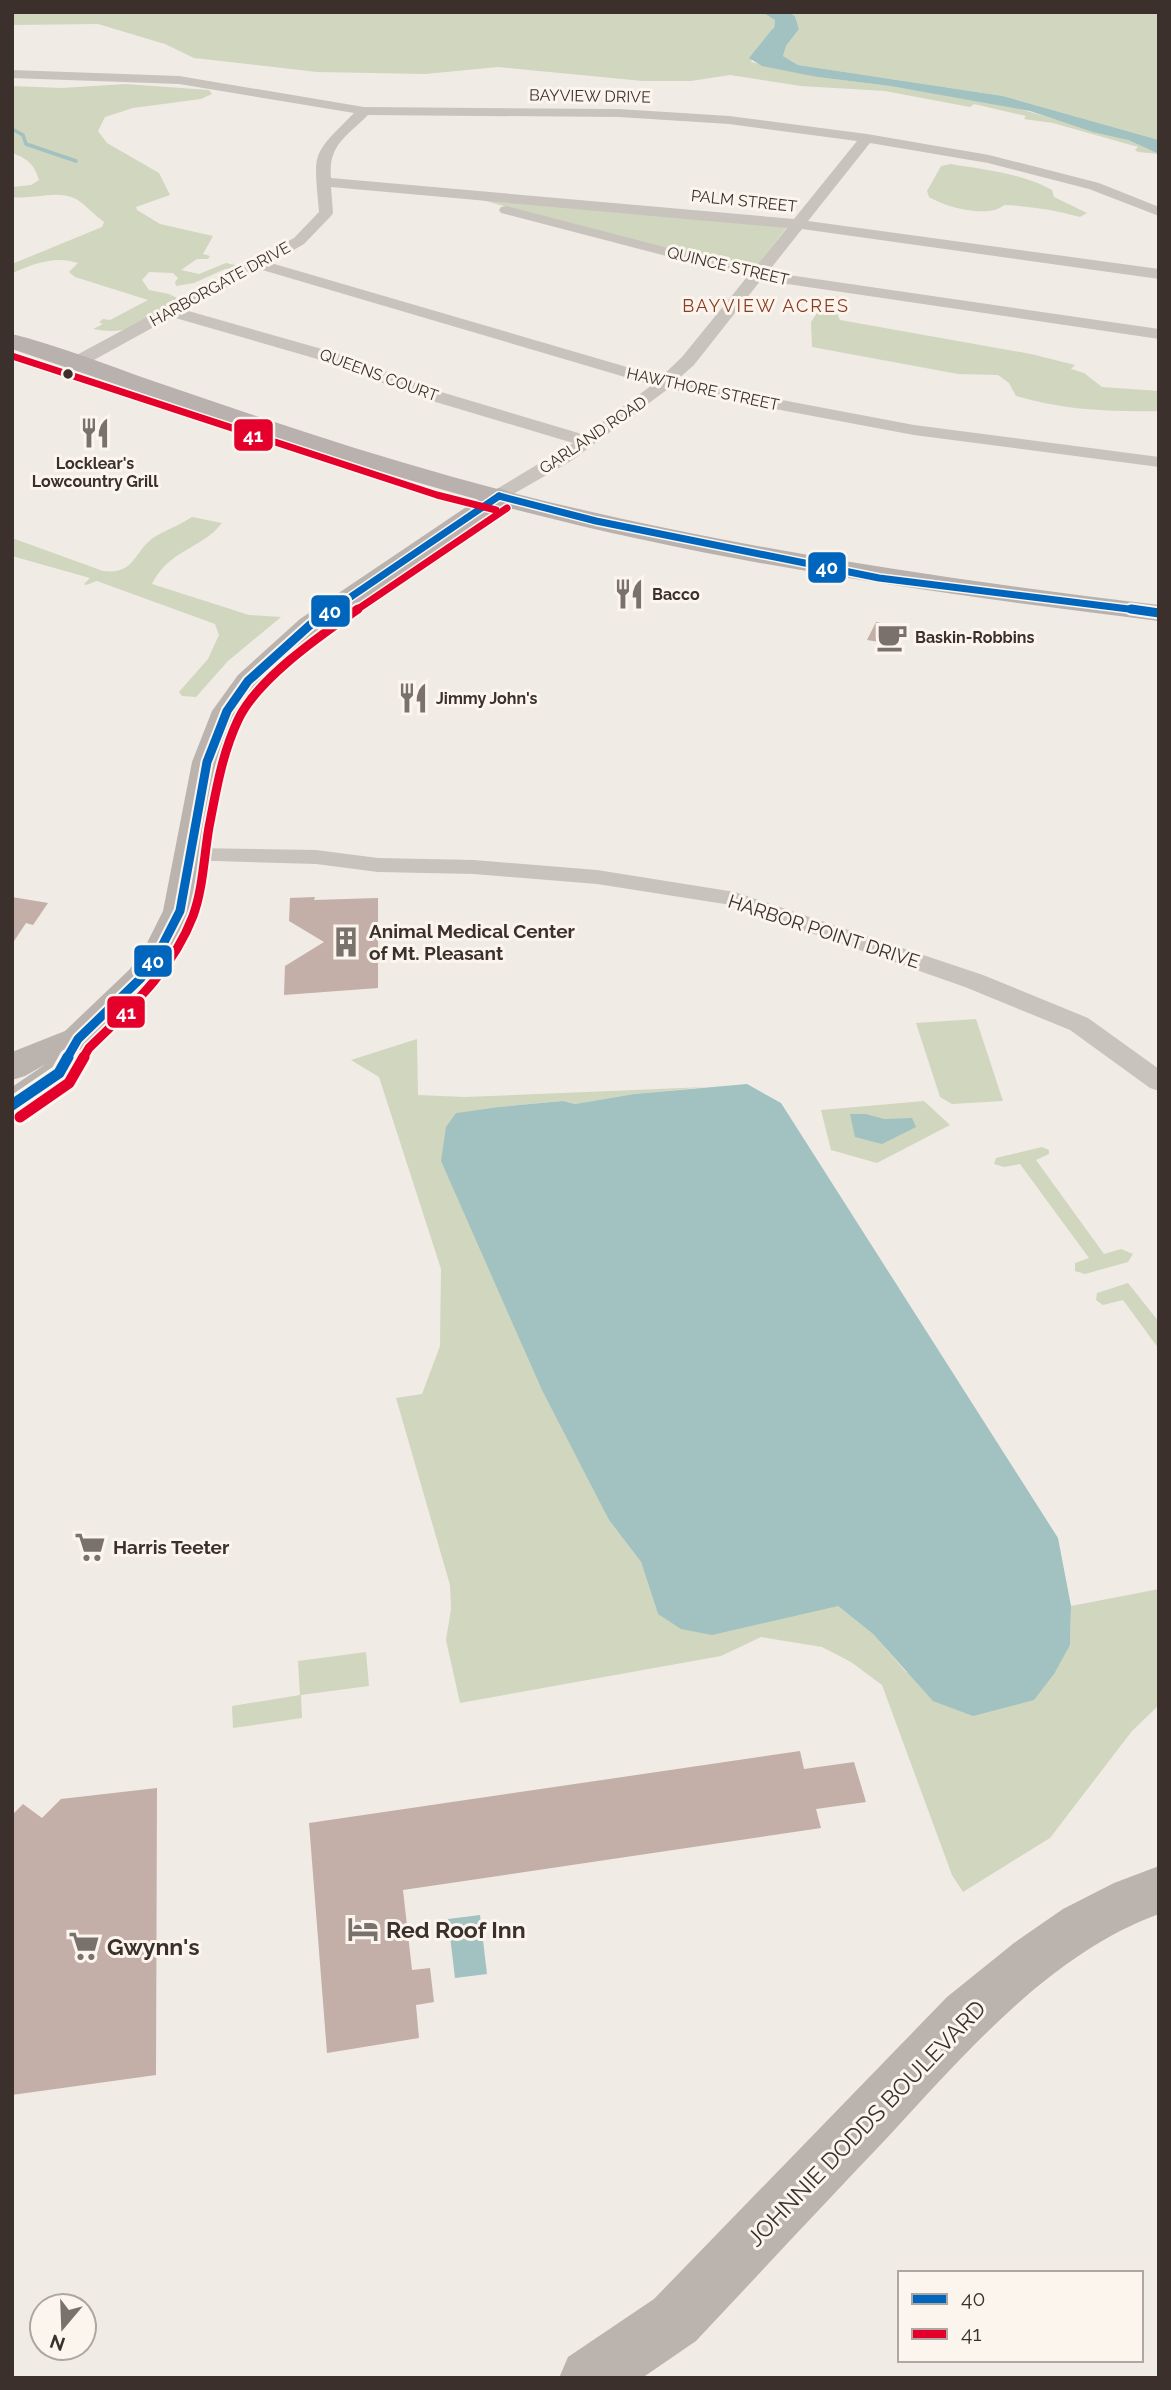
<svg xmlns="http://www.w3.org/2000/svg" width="1171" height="2390" font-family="Raleway,sans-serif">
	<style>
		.green { fill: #d1d6bf }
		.water { fill: #a1c2c1 }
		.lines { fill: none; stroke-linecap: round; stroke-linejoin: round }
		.stream { stroke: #a1c2c1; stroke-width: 3.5 }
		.building { fill: #c3afa7 }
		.street { fill: #c9c3be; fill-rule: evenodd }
		.secondary { fill: #bab3ae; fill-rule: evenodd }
		.primary { fill: #b8b1ad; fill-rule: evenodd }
		.bus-1-far2-casing { stroke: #fbf5ee; stroke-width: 10 }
		.bus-1-far1-casing { stroke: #fbf5ee; stroke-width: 13 }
		.bus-1-casing { stroke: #fbf5ee; stroke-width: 17 }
		.bus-2-far2-casing { stroke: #fbf5ee; stroke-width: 10 }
		.bus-2-far1-casing { stroke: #fbf5ee; stroke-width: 13 }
		.bus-2-casing { stroke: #fbf5ee; stroke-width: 17 }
		.bus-1-far2 { stroke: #0065bd; stroke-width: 7 }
		.bus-1-far1 { stroke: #0065bd; stroke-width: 9 }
		.bus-1 { stroke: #0065bd; stroke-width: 11 }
		.bus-2-far2 { stroke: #e4002b; stroke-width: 7 }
		.bus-2-far1 { stroke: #e4002b; stroke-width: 9 }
		.bus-2 { stroke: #e4002b; stroke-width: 11 }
		.bus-dot { fill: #3b302b; stroke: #fbf5ee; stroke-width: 2.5 }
		.labels { text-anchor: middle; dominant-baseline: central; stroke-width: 6; stroke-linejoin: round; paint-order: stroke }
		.far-street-label { font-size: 16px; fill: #3b302b; stroke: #fbf5ee }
		.far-poi-label { font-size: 16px; font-weight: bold; fill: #3b302b; stroke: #fbf5ee; text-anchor: start }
		.far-neighbourhood-label { font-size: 18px; letter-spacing: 2px; fill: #8c3b22; stroke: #fbf5ee }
		.poi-label { font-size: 19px; font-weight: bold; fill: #3b302b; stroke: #fbf5ee; text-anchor: start }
		.street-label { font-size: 19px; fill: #3b302b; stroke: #fbf5ee }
		.near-poi-label { font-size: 23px; font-weight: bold; fill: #3b302b; stroke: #fbf5ee; text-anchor: start }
		.near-street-label { font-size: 23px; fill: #3b302b; stroke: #fbf5ee }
		.line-badge { stroke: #fbf5ee; stroke-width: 2.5 }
		.badge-label { font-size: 19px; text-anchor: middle; font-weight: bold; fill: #fff }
	</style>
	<rect width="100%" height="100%" fill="#f0ebe5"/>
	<!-- green -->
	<g class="green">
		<path d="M12,12h750l13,8c-2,16 -18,27 -24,42l66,15 73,9 119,20 119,34 31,14 -21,-2 -3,-2 3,-3 -85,-24 -29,-4 2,-3 -52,-12 -4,3 -85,-16 -84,-5 -71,-11 -39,6h-48l-145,-14 -73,7 -108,-2 -123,-14 -29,-14 -67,-20 -86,1z"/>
		<polygon points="788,12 1159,12 1159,140 1003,96 798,65 783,56 786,46 799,29 795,16"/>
		<path d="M125,84l84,6 3,4 -11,5 -68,9 -28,9 -7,14 9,12 52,30 11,22 -34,12 1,3 23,14 53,12 -10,18 7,2 -2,3h-11l-16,11 18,4 27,-11 18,4 -19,2 -31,14 -18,3 -1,-4 3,-4 -5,-5 -24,-1 -7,8 7,10 20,4 14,7c-34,18 -50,36 -90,28l10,-5 -4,-2 4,-3 7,1 38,-20 -73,-23 -6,-5 9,-9c-24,-8 -44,1 -66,10v-9l90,-37 2,-5c-9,-6 -22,-21 -30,-24 -19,-8 -43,2 -62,-1v-10l19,-2 8,-5c-5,-16 -11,-21 -27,-27v-67l50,2z"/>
		<path d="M951,164c34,6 70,9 101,26l2,7 33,16 -7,4c-25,-7 -50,-11 -76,-12 -15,14 -59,2 -75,-8l-2,-6 14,-25z"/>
		<polygon points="478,199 787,227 755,268 749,270 657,248"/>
		<path d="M833,296l12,2 -9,13 4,9 191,34 44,11 -4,4 13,4 18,14 57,4v20c-49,1 -96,-1 -143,-15l-7,-13 -11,-8 -40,-1 -146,-27 -1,-25 16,-24z"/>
		<path d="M192,517l30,6c-20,26 -54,27 -70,61l97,31 32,2 -53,44 -32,36 -14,-1 -3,-4 29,-33 11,-24 -4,-11 -118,-43 -11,4 -2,-1 6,-6 -78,-22v-18l91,33c34,4 30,-21 53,-35 12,-7 24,-11 36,-19z"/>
		<polygon points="976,1019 1003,1101 952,1104 940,1097 916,1023"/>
		<polygon points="417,1039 418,1095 465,1097 706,1087 634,1094 575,1104 563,1101 498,1107 457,1113 441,1161 609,1520 641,1562 658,1614 838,1606 873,1634 906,1672 1070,1646 1071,1606 1159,1589 1159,1705 1132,1731 1050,1838 963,1892 952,1875 882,1685 851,1662 822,1647 761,1637 721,1656 460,1703 446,1640 451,1609 450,1585 396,1398 422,1394 440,1346 441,1269 379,1077 351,1060"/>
		<polygon points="924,1101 950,1125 877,1163 831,1150 821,1110"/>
		<polygon points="1042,1147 1049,1150 1049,1154 1036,1160 1104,1254 1121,1249 1133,1254 1128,1262 1085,1274 1075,1271 1075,1263 1089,1258 1020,1164 1004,1167 994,1164 996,1158"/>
		<polygon points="1128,1283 1159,1322 1159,1349 1123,1300 1103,1305 1096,1300 1097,1293"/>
		<polygon points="366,1652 369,1686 301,1695 302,1718 233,1728 232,1706 300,1695 298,1661"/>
	</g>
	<!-- water -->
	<g class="water">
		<polygon points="762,12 788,12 795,16 799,29 786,46 783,56 798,65 1003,96 1159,140 1159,154 1128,140 1093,132 1030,111 890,86 817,77 762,66 749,58 774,27 775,20"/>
		<polygon points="747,1084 781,1103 1058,1538 1071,1606 1070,1645 1054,1674 1034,1700 973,1716 933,1701 873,1634 838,1606 712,1635 681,1629 658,1614 641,1562 609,1520 542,1390 441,1161 446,1127 456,1113 498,1107 563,1101 575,1104 634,1094"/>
		<polygon points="850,1114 866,1114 884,1119 912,1118 916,1127 882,1144 855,1137"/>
		<polygon points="480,1915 487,1974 455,1978 448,1919"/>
	</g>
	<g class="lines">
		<!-- stream -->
		<polyline class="stream" points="12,129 23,135 26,144 76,161"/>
	</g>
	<!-- building -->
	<g class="building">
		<polygon points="876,622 901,627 892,644 867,640"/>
		<polygon points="12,897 48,903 33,925 26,923 12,944"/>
		<polygon points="315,897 314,900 378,898 378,988 284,995 285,966 324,942 289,921 290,898"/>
		<polygon points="800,1751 804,1769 854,1762 866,1802 816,1809 821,1828 403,1890 412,1970 430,1968 434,2002 416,2005 419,2038 327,2053 309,1823"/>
		<polygon points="157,1788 156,2075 12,2095 12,1815 23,1804 42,1818 61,1799"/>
	</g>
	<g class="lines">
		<!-- street -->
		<g class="street">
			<path d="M12,70l167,6 185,31 255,2 110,7 138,18 122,21 110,28 60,24v9l-70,-27 -101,-26 -118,-20 -62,78 351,48v10l-357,-50 -34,43 391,57v10l-398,-59 -67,85 -17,15 237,45 245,32v10l-245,-32 -246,-46 -97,72 -72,41 -7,-2 -2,-4 2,-4 81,-49 -154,-46 -88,-34 -159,-46 -89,49h-12l-2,-4 2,-4 223,-120 25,-26c-5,-61 -9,-55 35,-99l-175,-29 -167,-6zM368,115l251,2 110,7 128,17 -63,78 -463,-41c-3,-33 15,-41 37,-63zM331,187l456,41 -34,42 -247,-64 -5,1 -2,3 2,3 246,64 -65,80 -21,20 -390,-114 33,-19 27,-28 2,-3zM259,269l393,116 -67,50 -154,-46 -88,-34 -158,-45z"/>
			<polygon points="191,848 316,850 378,858 474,860 597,870 735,892 983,975 1088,1018 1159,1069 1159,1091 1150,1088 1070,1030 965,987 731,905 597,884 474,874 378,872 316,864 183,860 179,855 183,850"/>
		</g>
		<!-- secondary -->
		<g class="secondary">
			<polygon points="499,488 508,491 512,496 508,501 320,631 258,687 242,711 222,762 197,911 176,952 153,986 92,1045 72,1081 25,1114 12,1117 12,1087 46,1064 25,1076 12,1080 12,1052 65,1031 129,970 143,951 163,911 192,762 212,711 238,675 300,619 490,491"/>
			<path d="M1159,1866v48c-110,40 -196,142 -273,225 -64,67 -127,135 -190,202l-54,37h-83l9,-21 86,-58 293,-302 67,-54 49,-34 51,-26z"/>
		</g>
		<!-- primary -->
		<path class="primary" d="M12,334c48,12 95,31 141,47 99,34 199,68 300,96 231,64 468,99 706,128v16c-214,-26 -429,-56 -638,-110 -172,-44 -340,-105 -509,-162z"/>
		<!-- bus-1-far2 casing -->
		<g class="bus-1-far2-casing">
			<g id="bus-1-far2">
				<polyline points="499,496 596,521 879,578 1145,611"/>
				<polyline points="330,611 499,496"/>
			</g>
		</g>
		<!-- bus-1-far1 casing -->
		<g class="bus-1-far1-casing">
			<g id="bus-1-far1">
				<polyline points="1131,609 1159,613"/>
				<polyline points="67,1058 78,1039 141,978 159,952 180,911 207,762 227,711 248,681 310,625 333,609"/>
			</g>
		</g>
		<!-- bus-1 casing -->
		<g class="bus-1-casing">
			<polyline id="bus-1" points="12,1105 59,1073 68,1057"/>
		</g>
		<!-- bus-2-far2 casing -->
		<g class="bus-2-far2-casing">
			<g id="bus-2-far2">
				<polyline points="12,356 437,495 496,510"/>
				<polyline points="355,611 507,508"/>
			</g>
		</g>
		<!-- bus-2-far1 casing -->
		<g class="bus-2-far1-casing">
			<path id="bus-2-far1" d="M83,1058l6,-10c41,-40 83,-77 104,-132 10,-27 11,-60 16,-89 7,-36 13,-73 29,-107 19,-41 83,-85 120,-111"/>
		</g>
		<!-- bus-2 casing -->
		<g class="bus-2-casing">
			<polyline id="bus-2" points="20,1117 69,1083 84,1057"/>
		</g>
		<!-- bus-1-far2 -->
		<use href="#bus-1-far2" class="bus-1-far2"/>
		<!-- bus-1-far1 -->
		<use href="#bus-1-far1" class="bus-1-far1"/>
		<!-- bus-1 -->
		<use href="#bus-1" class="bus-1"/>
		<!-- bus-2-far2 -->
		<use href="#bus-2-far2" class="bus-2-far2"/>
		<!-- bus-2-far1 -->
		<use href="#bus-2-far1" class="bus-2-far1"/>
		<!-- bus-2 -->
		<use href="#bus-2" class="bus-2"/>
	</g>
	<!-- icons -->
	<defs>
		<g id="restaurant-bare" transform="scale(2.415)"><path d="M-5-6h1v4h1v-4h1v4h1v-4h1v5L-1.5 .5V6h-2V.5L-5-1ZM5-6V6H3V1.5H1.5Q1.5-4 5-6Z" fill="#7a716c" stroke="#fbf5ee" stroke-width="2.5" paint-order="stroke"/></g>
		<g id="cafe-bare" transform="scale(2.415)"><path d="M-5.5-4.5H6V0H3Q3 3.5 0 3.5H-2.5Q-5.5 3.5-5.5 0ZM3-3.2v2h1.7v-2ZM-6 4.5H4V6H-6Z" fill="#7a716c" stroke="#fbf5ee" stroke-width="2.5" paint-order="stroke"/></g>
		<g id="building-bare" transform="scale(2.415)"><path d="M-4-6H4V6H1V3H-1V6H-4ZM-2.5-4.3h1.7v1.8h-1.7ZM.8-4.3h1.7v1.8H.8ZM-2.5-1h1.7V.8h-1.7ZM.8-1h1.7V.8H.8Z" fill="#7a716c" stroke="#fbf5ee" stroke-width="2.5" paint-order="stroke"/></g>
		<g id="supermarket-bare" transform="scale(2.415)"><path d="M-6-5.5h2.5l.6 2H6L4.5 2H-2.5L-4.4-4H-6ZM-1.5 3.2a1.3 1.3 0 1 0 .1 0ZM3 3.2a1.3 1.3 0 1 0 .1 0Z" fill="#7a716c" stroke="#fbf5ee" stroke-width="2.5" paint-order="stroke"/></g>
		<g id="hotel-bare" transform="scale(2.415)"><path d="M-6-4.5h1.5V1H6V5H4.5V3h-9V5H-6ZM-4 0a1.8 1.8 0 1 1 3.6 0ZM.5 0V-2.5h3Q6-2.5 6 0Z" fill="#7a716c" stroke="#fbf5ee" stroke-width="2.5" paint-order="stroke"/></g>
	</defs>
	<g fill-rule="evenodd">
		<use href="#restaurant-bare" x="95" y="433"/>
		<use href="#restaurant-bare" x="629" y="594"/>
		<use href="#cafe-bare" x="892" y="637"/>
		<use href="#restaurant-bare" x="413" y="698"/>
		<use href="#building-bare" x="346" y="942"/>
		<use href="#supermarket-bare" x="90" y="1547"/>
		<use href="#hotel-bare" x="363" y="1929"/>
		<use href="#supermarket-bare" x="84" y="1946"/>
	</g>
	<!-- markers -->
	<circle class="bus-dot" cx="68" cy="374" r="6"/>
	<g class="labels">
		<!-- far-street labels -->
		<g class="far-street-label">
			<text transform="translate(590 96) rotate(1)">BAYVIEW DRIVE</text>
			<text transform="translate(744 201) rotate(6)">PALM STREET</text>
			<text transform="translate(728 266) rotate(13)">QUINCE STREET</text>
			<text transform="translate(220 284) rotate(-29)">HARBORGATE DRIVE</text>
			<text transform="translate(379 375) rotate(20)">QUEENS COURT</text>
			<text transform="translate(703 389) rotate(12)">HAWTHORE STREET</text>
			<text transform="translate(593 435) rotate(-34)">GARLAND ROAD</text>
		</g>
		<!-- far-poi labels -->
		<g class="far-poi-label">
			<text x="95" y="463" text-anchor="middle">Locklear's<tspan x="95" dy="18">Lowcountry Grill</tspan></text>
			<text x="652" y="594">Bacco</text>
			<text x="915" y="637">Baskin-Robbins</text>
			<text x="436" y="698">Jimmy John's</text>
		</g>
		<!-- far-neighbourhood labels -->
		<g class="far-neighbourhood-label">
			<text x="766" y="305">BAYVIEW ACRES</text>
		</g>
		<!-- poi labels -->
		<g class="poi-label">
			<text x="369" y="931">Animal Medical Center<tspan x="369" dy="22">of Mt. Pleasant</tspan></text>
			<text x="113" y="1547">Harris Teeter</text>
		</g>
		<!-- street labels -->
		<g class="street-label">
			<text transform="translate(824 931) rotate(18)">HARBOR POINT DRIVE</text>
		</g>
		<!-- near-poi labels -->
		<g class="near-poi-label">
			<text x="386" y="1929">Red Roof Inn</text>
			<text x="107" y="1946">Gwynn's</text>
		</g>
		<!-- near-street labels -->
		<g class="near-street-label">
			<text transform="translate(866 2123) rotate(-46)">JOHNNIE DODDS BOULEVARD</text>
		</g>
	</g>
	<g class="line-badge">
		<rect x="233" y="418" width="41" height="34" rx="7" fill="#e4002b"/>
		<rect x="807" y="551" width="40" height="33" rx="7" fill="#0065bd"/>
		<rect x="310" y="594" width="41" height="34" rx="7" fill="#0065bd"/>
		<rect x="133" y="944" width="40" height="34" rx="7" fill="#0065bd"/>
		<rect x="106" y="995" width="40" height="34" rx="7" fill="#e4002b"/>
	</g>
	<g class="badge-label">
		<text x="253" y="442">41</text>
		<text x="827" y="574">40</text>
		<text x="330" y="618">40</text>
		<text x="153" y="968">40</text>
		<text x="126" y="1019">41</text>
	</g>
	<!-- border -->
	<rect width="1171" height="2390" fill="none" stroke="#3b302b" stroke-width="28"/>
	<!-- legend -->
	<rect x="898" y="2271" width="245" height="91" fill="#fbf5ee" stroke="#aea6a0" stroke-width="2"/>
	<rect x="912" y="2294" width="35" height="10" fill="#0065bd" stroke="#aea6a0" stroke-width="2"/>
	<text x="961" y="2306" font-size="21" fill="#3b302b">40</text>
	<rect x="912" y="2329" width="35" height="10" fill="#e4002b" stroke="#aea6a0" stroke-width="2"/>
	<text x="961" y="2341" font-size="21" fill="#3b302b">41</text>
	<!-- north arrow -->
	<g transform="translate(63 2327) rotate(199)"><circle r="33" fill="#fbf5ee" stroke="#aea6a0" stroke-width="2"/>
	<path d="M0-5L12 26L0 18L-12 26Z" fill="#7a716c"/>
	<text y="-10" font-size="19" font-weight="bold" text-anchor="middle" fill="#3b302b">N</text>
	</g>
</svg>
